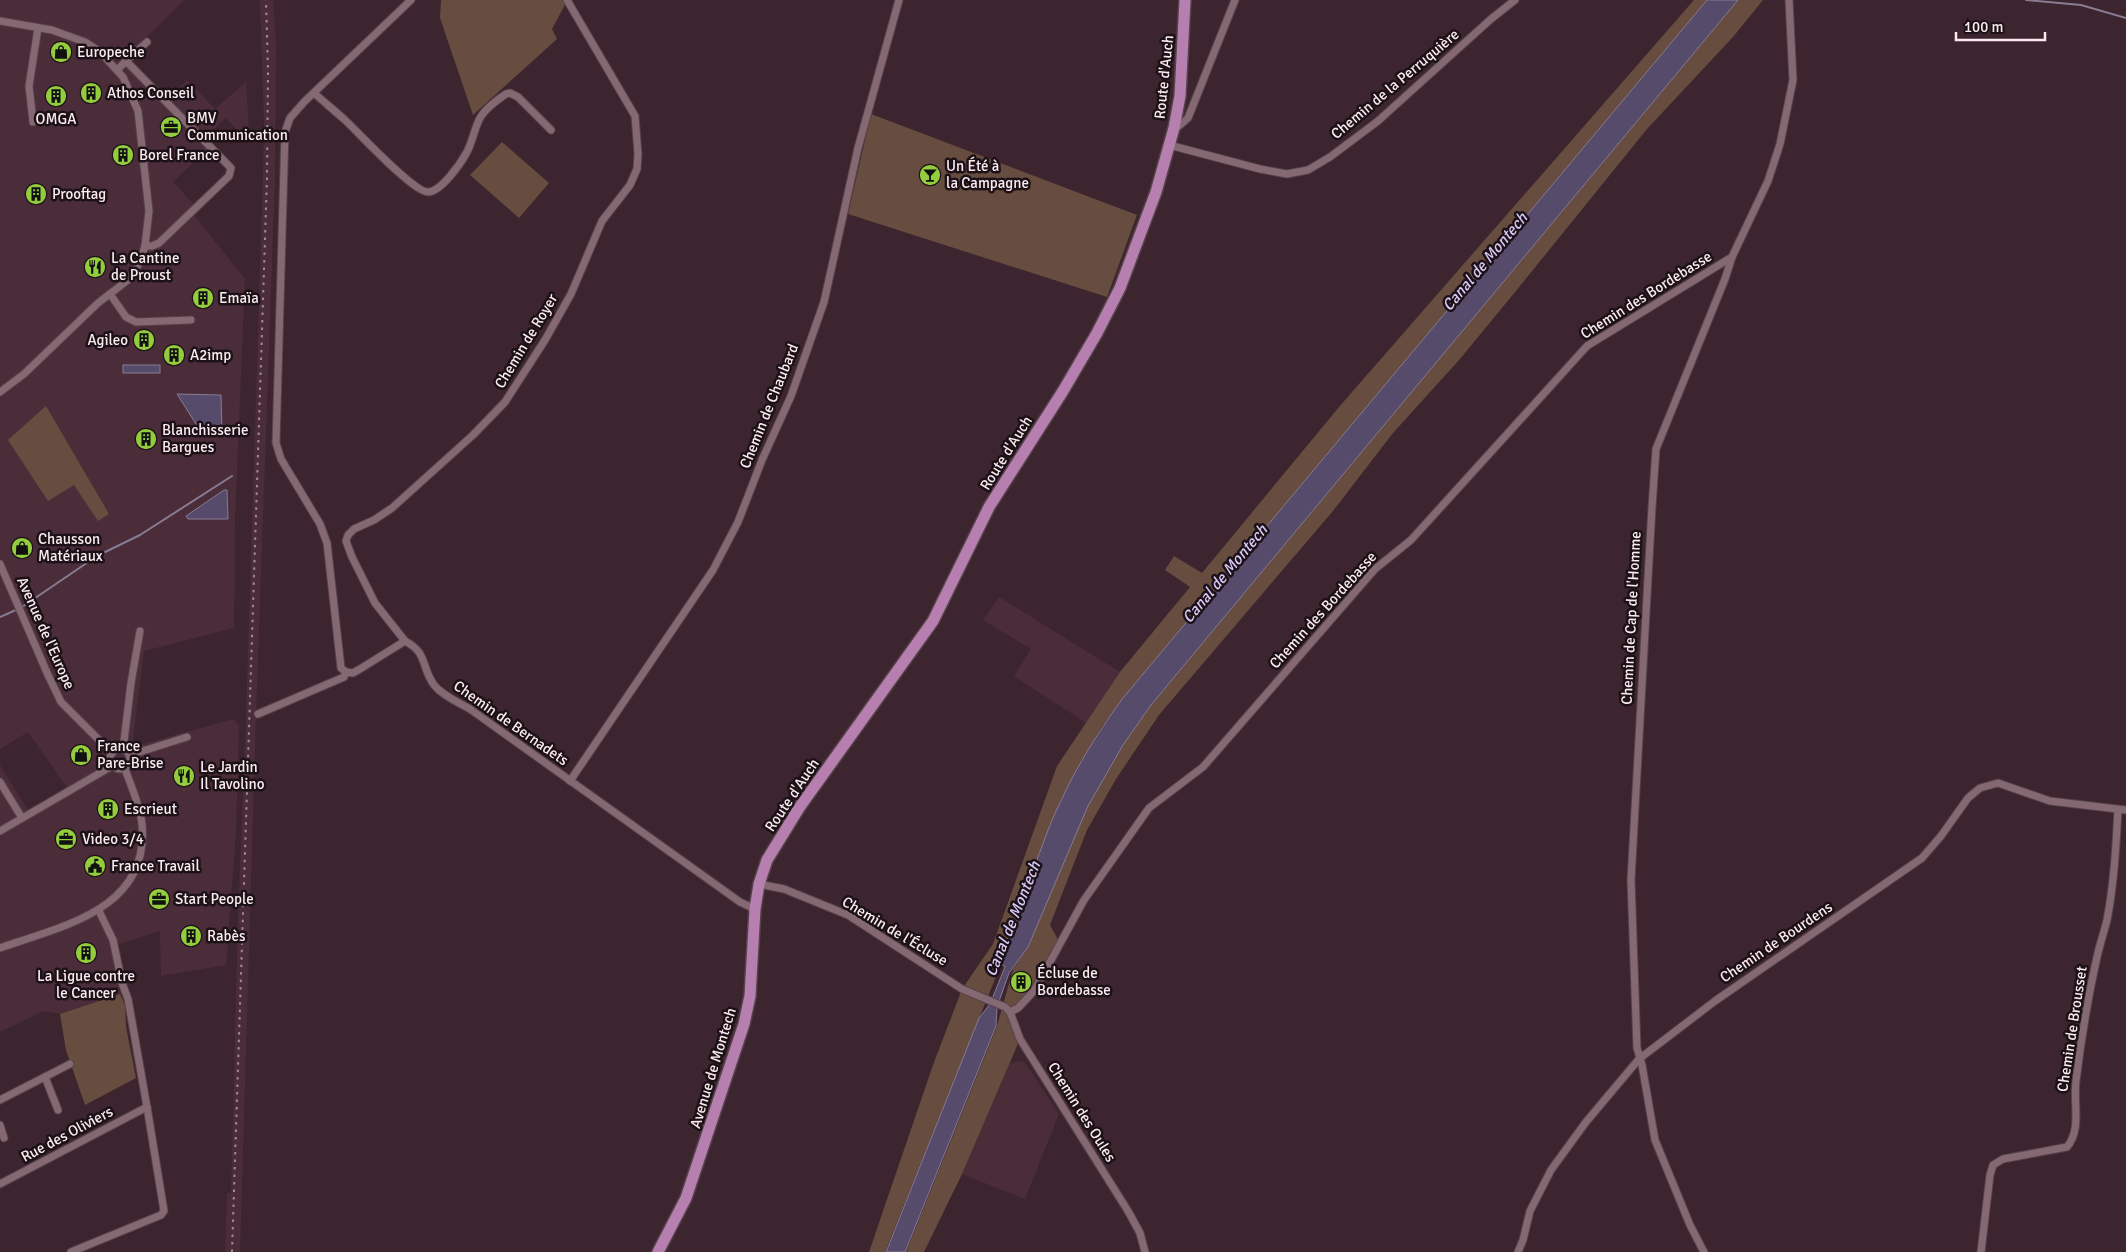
<svg xmlns="http://www.w3.org/2000/svg" width="2126" height="1252" font-family="Signika,sans-serif">
	<style>
		.built { fill: #4b2d3a }
		.green { fill: #664d40 }
		.water { fill: #564b6a; stroke: #887b92 }
		.lines { fill: none; stroke-linecap: round; stroke-linejoin: round }
		.stream { stroke: #887b92; stroke-width: 2 }
		.minor-casing { stroke: #56424a; stroke-width: 9 }
		.primary-casing { stroke: #56424a; stroke-width: 14 }
		.minor { stroke: #846973; stroke-width: 7 }
		.primary { stroke: #b67fb0; stroke-width: 11 }
		.rail { stroke: #a08d94; stroke-width: 2; stroke-dasharray: 2.5 5; stroke-linecap: butt }
		.labels { text-anchor: middle; dominant-baseline: central; stroke-width: 5; stroke-linejoin: round; paint-order: stroke }
		.poi-label { font-size: 15px; fill: #fbebf0; stroke: #1c1116; text-anchor: start }
		.street-label { font-size: 15px; fill: #fbebf0; stroke: #1c1116 }
		.water-label { font-size: 16px; font-style: italic; fill: #d9caf9; stroke: #1c1116 }
	</style>
	<rect width="100%" height="100%" fill="#3c252e"/>
	<!-- built -->
	<g class="built">
		<polygon points="0,0 184,0 126,58 168,99 187,80 215,109 246,82 250,144 226,118 202,140 209,148 173,182 198,209 193,214 245,279 235,519 234,628 144,651 132,747 233,719 239,726 236,832 226,965 161,976 160,931 110,947 120,994 60,1014 43,1011 0,1032 0,765 29,812 68,789 28,732 0,749"/>
		<polygon points="260,0 273,0 276,46 275,176 256,715 240,1252 225,1252 227,1193 231,1193 238,919 246,718 263,175 264,123"/>
		<polygon points="999,597 1120,672 1086,723 1014,676 1031,649 983,620"/>
		<polygon points="1024,1061 1059,1114 1025,1199 962,1174 1010,1063"/>
	</g>
	<!-- green -->
	<g class="green">
		<polygon points="441,0 564,0 566,3 552,29 557,39 473,115 440,18"/>
		<polygon points="1694,0 1707,0 1123,698 1101,728 1079,765 1059,804 1015,915 1001,964 885,1252 869,1252 933,1065 962,989 993,944 1057,766 1120,672 1190,587 1165,570 1174,556 1202,573 1339,407"/>
		<polygon points="1738,0 1763,0 1733,37 1647,129 1520,286 1460,359 1393,433 1333,511 1159,715 1116,779 1087,830 1050,925 1060,943 1034,991 1011,1012 1020,1039 962,1174 924,1252 906,1252 997,1026 1013,969 1028,947 1088,805 1123,745 1151,705"/>
		<polygon points="871,114 1137,215 1107,297 848,214"/>
		<polygon points="502,142 549,183 519,218 470,175"/>
		<polygon points="46,406 109,514 98,521 74,485 48,501 8,440"/>
		<polygon points="120,994 125,1005 126,1027 136,1078 85,1105 66,1050 60,1014"/>
	</g>
	<!-- water -->
	<g class="water">
		<path d="M1707,0h31l-587,705 -28,40 -35,61 -60,141 -19,26 -12,34 -1,19 -91,226h-19l93,-234 11,-14 15,-37 -4,-3c6,-32 19,-63 32,-94 9,-22 16,-46 27,-67 17,-38 39,-72 63,-105z"/>
		<rect x="123" y="365" width="37" height="8"/>
		<polygon points="177,394 221,395 222,434 201,432"/>
		<polygon points="224,490 227,490 228,519 188,519 186,516"/>
	</g>
	<g class="lines">
		<!-- stream -->
		<g class="stream">
			<polyline points="2026,0 2081,5 2126,18"/>
			<polyline points="22,607 97,556 140,535 232,476"/>
			<polyline points="0,617 18,609"/>
		</g>
		<!-- minor casing -->
		<g class="minor-casing">
			<g id="minor">
				<polyline points="0,21 52,30 85,42 99,51 123,77 138,111 149,211 145,246 140,262 128,280 98,303 24,374 0,392"/>
				<polyline points="126,61 147,42"/>
				<polyline points="117,70 126,61 231,168 229,176 159,243 152,246 145,246"/>
				<path d="M314,93c10,9 21,18 31,27 14,13 68,72 83,72 13,0 33,-29 39,-40 5,-10 7,-21 12,-32 4,-9 18,-20 27,-26l4,-1 8,4 33,33"/>
				<polyline points="33,122 29,86 38,28"/>
				<polyline points="1174,128 1179,126 1188,118 1235,0"/>
				<polyline points="1169,145 1260,169 1287,174 1308,170 1330,157 1378,121 1491,19 1515,0"/>
				<polyline points="110,294 126,317 136,322 191,320"/>
				<polyline points="0,564 48,675 61,702 112,753"/>
				<polyline points="405,641 375,603 352,557 346,541 348,535 354,529 374,520 392,508 473,435 505,402 545,340 571,294 602,221 630,185 637,169 638,154 635,116 567,0"/>
				<polyline points="346,672 341,668 327,543 320,524 281,459 276,443 285,132 290,118 304,102 411,0"/>
				<path d="M258,714l86,-37 2,-5 7,1 7,-4 45,-28c23,12 16,26 29,44 9,11 24,17 36,24l270,193 15,7"/>
				<circle cx="120" cy="759" r="10"/>
				<polyline points="121,749 124,741 131,683 140,631"/>
				<polyline points="130,755 187,737"/>
				<polyline points="570,781 713,570 738,522 762,460 791,396 824,302 858,148 899,0"/>
				<polyline points="0,782 22,818"/>
				<polyline points="0,831 112,766"/>
				<polyline points="759,884 784,889 848,915 962,989 1005,1007 1010,1012 1020,1039 1128,1211 1140,1233 1145,1252"/>
				<path d="M0,948c62,-22 150,-38 142,-124 -2,-19 -11,-38 -17,-55"/>
				<polyline points="1010,1012 1018,1008 1034,991 1084,900 1149,808 1203,767 1375,569 1411,540 1587,346 1732,257"/>
				<polyline points="45,1077 58,1110"/>
				<polyline points="0,1100 70,1064"/>
				<polyline points="0,1125 4,1138"/>
				<polyline points="0,1184 147,1107 128,999 122,983 113,940 99,911"/>
				<polyline points="71,1252 161,1215 164,1211 147,1107"/>
				<polyline points="1518,1252 1523,1240 1530,1211 1551,1170 1586,1122 1639,1059 1715,1001 1922,858 1941,836 1968,798 1980,788 1998,783 2050,801 2126,810"/>
				<polyline points="1704,1252 1690,1225 1655,1140 1642,1065 1637,1048 1631,880 1652,507 1656,449 1725,279 1732,257 1768,181 1780,144 1793,80 1789,0"/>
				<path d="M1981,1252l9,-77 3,-10 10,-6 64,-12c15,-18 6,-44 9,-66 5,-41 12,-84 21,-124 3,-13 7,-25 10,-37 7,-36 9,-74 11,-110"/>
			</g>
		</g>
		<!-- primary casing -->
		<g class="primary-casing">
			<polyline id="primary" points="658,1252 686,1198 744,1024 750,996 755,909 759,884 767,860 799,808 933,621 989,507 1063,391 1097,333 1120,288 1156,192 1174,128 1180,96 1185,0"/>
		</g>
		<!-- minor -->
		<use href="#minor" class="minor"/>
		<!-- primary -->
		<use href="#primary" class="primary"/>
		<!-- rail -->
		<polyline class="rail" points="232,1252 267,177 268,70 266,0"/>
	</g>
	<!-- icons -->
	<defs>
		<g id="shop-disc" transform="scale(1.125)"><circle r="9.5" fill="#93cc3d" stroke="#1c1116"/><path d="M-5-2.5h2.3a2.7 3.5 0 0 1 5.4 0H5L5.5 6h-11ZM-1.5-2.5h3a1.5 2.3 0 0 0-3 0Z" fill="#111"/></g>
		<g id="building-disc" transform="scale(1.125)"><circle r="9.5" fill="#93cc3d" stroke="#1c1116"/><path d="M-4-6H4V6H1V3H-1V6H-4ZM-2.5-4.3h1.7v1.8h-1.7ZM.8-4.3h1.7v1.8H.8ZM-2.5-1h1.7V.8h-1.7ZM.8-1h1.7V.8H.8Z" fill="#111"/></g>
		<g id="office-disc" transform="scale(1.125)"><circle r="9.5" fill="#93cc3d" stroke="#1c1116"/><path d="M-6-3h4V-5.5h4V-3h4V5H-6ZM-1-4.5V-3h2v-1.5ZM-6 0V1H6V0Z" fill="#111"/></g>
		<g id="bar-disc" transform="scale(1.125)"><circle r="9.5" fill="#93cc3d" stroke="#1c1116"/><path d="M-6-5H6L.8 .8V4.5H3.5V6h-7V4.5H-.8V.8Z" fill="#111"/></g>
		<g id="restaurant-disc" transform="scale(1.125)"><circle r="9.5" fill="#93cc3d" stroke="#1c1116"/><path d="M-5-6h1v4h1v-4h1v4h1v-4h1v5L-1.5 .5V6h-2V.5L-5-1ZM5-6V6H3V1.5H1.5Q1.5-4 5-6Z" fill="#111"/></g>
		<g id="civic-disc" transform="scale(1.125)"><circle r="9.5" fill="#93cc3d" stroke="#1c1116"/><path d="M-.6-6.5H3V-4.5H.6V-3L4-1V1h2V6H-6V1h2V-1L-.6-3ZM-1.2 2.5V6h2.4V2.5Z" fill="#111"/></g>
	</defs>
	<g fill-rule="evenodd">
		<use href="#shop-disc" x="61" y="52"/>
		<use href="#building-disc" x="91" y="93"/>
		<use href="#building-disc" x="56" y="96"/>
		<use href="#office-disc" x="171" y="127"/>
		<use href="#building-disc" x="123" y="155"/>
		<use href="#bar-disc" x="930" y="175"/>
		<use href="#building-disc" x="36" y="194"/>
		<use href="#restaurant-disc" x="95" y="267"/>
		<use href="#building-disc" x="203" y="298"/>
		<use href="#building-disc" x="144" y="340"/>
		<use href="#building-disc" x="174" y="355"/>
		<use href="#building-disc" x="146" y="439"/>
		<use href="#shop-disc" x="22" y="548"/>
		<use href="#shop-disc" x="81" y="755"/>
		<use href="#restaurant-disc" x="184" y="776"/>
		<use href="#building-disc" x="108" y="809"/>
		<use href="#office-disc" x="66" y="839"/>
		<use href="#civic-disc" x="95" y="866"/>
		<use href="#office-disc" x="159" y="899"/>
		<use href="#building-disc" x="191" y="936"/>
		<use href="#building-disc" x="86" y="953"/>
		<use href="#building-disc" x="1021" y="982"/>
	</g>
	<g class="labels">
		<!-- poi labels -->
		<g class="poi-label">
			<text x="77" y="52">Europeche</text>
			<text x="107" y="93">Athos Conseil</text>
			<text x="187" y="118">BMV<tspan x="187" dy="17">Communication</tspan></text>
			<text x="56" y="119" text-anchor="middle">OMGA</text>
			<text x="139" y="155">Borel France</text>
			<text x="946" y="166">Un Été à<tspan x="946" dy="17">la Campagne</tspan></text>
			<text x="52" y="194">Prooftag</text>
			<text x="111" y="258">La Cantine<tspan x="111" dy="17">de Proust</tspan></text>
			<text x="219" y="298">Emaïa</text>
			<text x="128" y="340" text-anchor="end">Agileo</text>
			<text x="190" y="355">A2imp</text>
			<text x="162" y="430">Blanchisserie<tspan x="162" dy="17">Bargues</tspan></text>
			<text x="38" y="539">Chausson<tspan x="38" dy="17">Matériaux</tspan></text>
			<text x="97" y="746">France<tspan x="97" dy="17">Pare-Brise</tspan></text>
			<text x="200" y="767">Le Jardin<tspan x="200" dy="17">Il Tavolino</tspan></text>
			<text x="124" y="809">Escrieut</text>
			<text x="82" y="839">Video 3/4</text>
			<text x="111" y="866">France Travail</text>
			<text x="175" y="899">Start People</text>
			<text x="207" y="936">Rabès</text>
			<text x="1037" y="973">Écluse de<tspan x="1037" dy="17">Bordebasse</tspan></text>
			<text x="86" y="976" text-anchor="middle">La Ligue contre<tspan x="86" dy="17">le Cancer</tspan></text>
		</g>
		<!-- street labels -->
		<g class="street-label">
			<text transform="translate(1164 77) rotate(-84)">Route d'Auch</text>
			<text transform="translate(1395 84) rotate(-40)">Chemin de la Perruquière</text>
			<text transform="translate(1646 295) rotate(-32)">Chemin des Bordebasse</text>
			<text transform="translate(526 341) rotate(-59)">Chemin de Royer</text>
			<text transform="translate(769 406) rotate(-68)">Chemin de Chaubard</text>
			<text transform="translate(1006 453) rotate(-58)">Route d'Auch</text>
			<text transform="translate(1323 610) rotate(-48)">Chemin des Bordebasse</text>
			<text transform="translate(1631 618) rotate(-87)">Chemin de Cap de l'Homme</text>
			<text transform="translate(46 633) rotate(66)">Avenue de l'Europe</text>
			<text transform="translate(511 723) rotate(35)">Chemin de Bernadets</text>
			<text transform="translate(792 795) rotate(-56)">Route d'Auch</text>
			<text transform="translate(895 931) rotate(31)">Chemin de l'Écluse</text>
			<text transform="translate(1776 942) rotate(-34)">Chemin de Bourdens</text>
			<text transform="translate(2072 1029) rotate(-81)">Chemin de Brousset</text>
			<text transform="translate(713 1068) rotate(-73)">Avenue de Montech</text>
			<text transform="translate(1082 1112) rotate(58)">Chemin des Oules</text>
			<text transform="translate(67 1134) rotate(-28)">Rue des Oliviers</text>
		</g>
		<!-- water labels -->
		<g class="water-label">
			<text transform="translate(1485 262) rotate(-50)">Canal de Montech</text>
			<text transform="translate(1225 574) rotate(-50)">Canal de Montech</text>
			<text transform="translate(1013 919) rotate(-68)">Canal de Montech</text>
		</g>
	</g>
	<!-- scale -->
	<path d="M1956 32v8h89v-8" fill="none" stroke="#fbebf0" stroke-width="2.5"/>
	<text x="1964" y="32" font-size="15" fill="#fbebf0" stroke="#1c1116" stroke-width="4" paint-order="stroke">100 m</text>
</svg>
